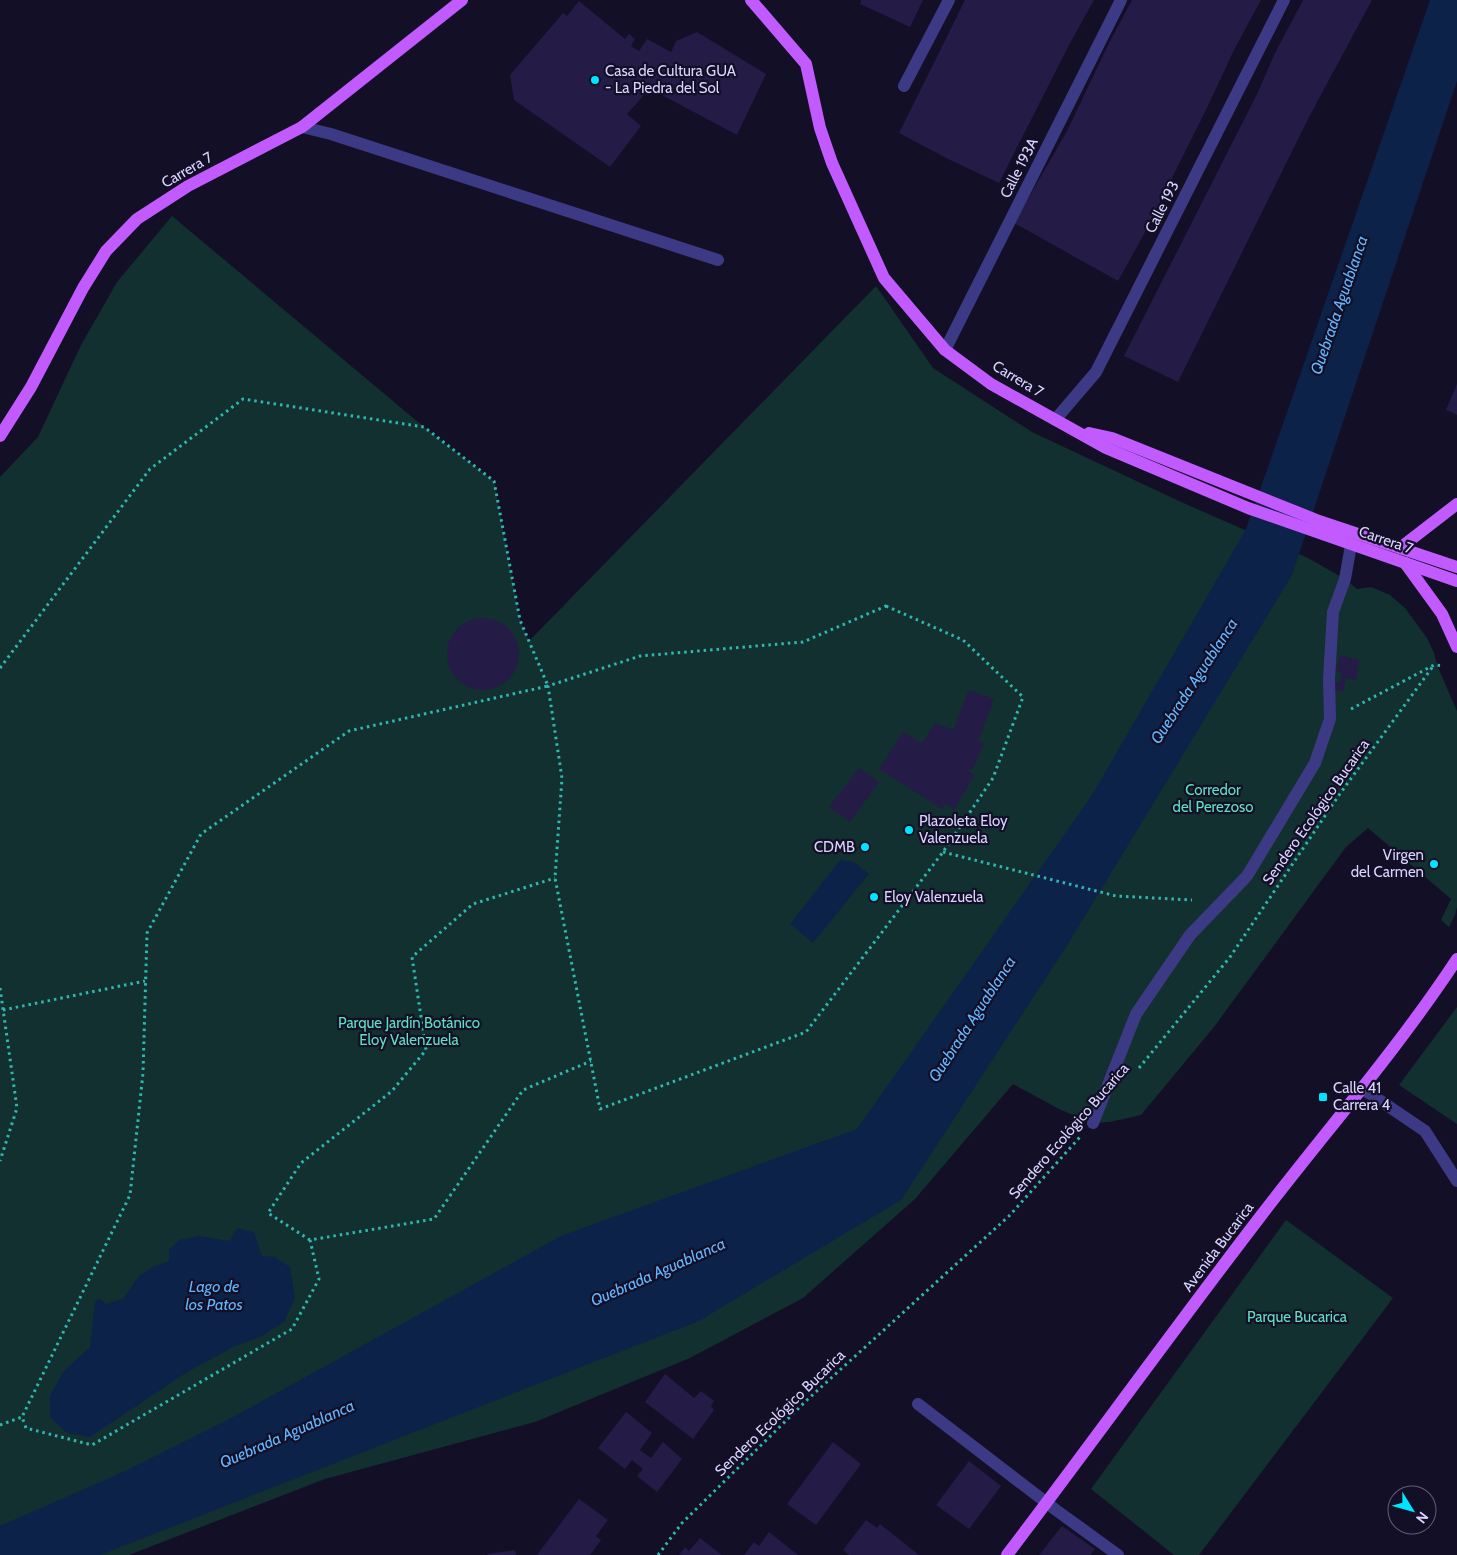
<svg xmlns="http://www.w3.org/2000/svg" width="1457" height="1555" font-family="Cabin,sans-serif">
	<style>
		.green { fill: #12302f }
		.water { fill: #0c2248 }
		.building { fill: #241b47 }
		.lines { fill: none; stroke-linecap: round; stroke-linejoin: round }
		.path { stroke: #2fb8b0; stroke-width: 3; stroke-dasharray: 2.5 4; stroke-linecap: butt }
		.minor { stroke: #3d3a85; stroke-width: 12 }
		.major { stroke: #c25bff; stroke-width: 12 }
		.poi-dot { fill: #00e5ff; stroke: #130f26; stroke-width: 2 }
		.labels { text-anchor: middle; dominant-baseline: central; stroke-width: 4.5; stroke-linejoin: round; paint-order: stroke }
		.poi-label { font-size: 15px; fill: #d9d4ff; stroke: #130f26; text-anchor: start }
		.street-label { font-size: 15px; fill: #d9d4ff; stroke: #130f26 }
		.park-label { font-size: 15px; fill: #5fe0c0; stroke: #130f26 }
		.water-label { font-size: 16px; font-style: italic; fill: #62b6ff; stroke: #130f26 }
	</style>
	<rect width="100%" height="100%" fill="#130f26"/>
	<!-- green -->
	<g class="green">
		<polygon points="172,216 424,427 494,481 520,620 529,641 876,286 933,368 1032,432 1179,501 1308,558 1345,579 1357,589 1371,587 1390,595 1405,608 1427,638 1434,653 1437,665 1457,711 1457,907 1455,915 1449,927 1441,920 1451,899 1368,828 1346,847 1214,1027 1141,1115 1110,1122 1093,1123 1061,1110 1013,1084 915,1199 803,1298 690,1358 535,1422 325,1479 129,1555 0,1555 0,477 38,437 81,345 117,282"/>
		<polygon points="1457,1007 1457,1124 1399,1085"/>
		<polygon points="1286,1220 1393,1298 1199,1555 1174,1555 1091,1489"/>
	</g>
	<!-- water -->
	<g class="water">
		<polygon points="1430,0 1457,0 1457,81 1292,575 1068,944 901,1200 699,1321 100,1555 0,1555 0,1526 123,1472 235,1416 561,1236 857,1129 1092,795 1245,531 1268,467"/>
		<polygon points="840,860 854,862 869,874 813,943 790,924"/>
		<polygon points="237,1228 254,1232 262,1256 275,1257 290,1267 295,1298 284,1322 262,1336 235,1346 189,1371 90,1437 67,1433 50,1417 50,1396 63,1372 90,1347 95,1301 100,1299 106,1304 123,1299 139,1276 155,1266 169,1261 169,1250 179,1240 199,1236 230,1241"/>
	</g>
	<!-- building -->
	<g class="building">
		<polygon points="861,0 923,0 910,27 860,4"/>
		<polygon points="965,0 1094,0 1068,47 999,183 948,159 899,133"/>
		<polygon points="1132,0 1261,0 1234,50 1207,108 1144,234 1118,281 1014,223 1067,131 1109,43"/>
		<polygon points="1303,0 1372,0 1308,119 1178,382 1124,356 1257,94 1275,53"/>
		<polygon points="579,1 625,39 629,34 635,39 631,46 639,51 647,39 671,52 676,41 697,32 766,74 737,135 660,94 662,87 654,84 627,114 641,126 610,167 514,100 510,75 563,13 567,16"/>
		<polygon points="1457,384 1457,415 1446,410"/>
		<circle cx="483" cy="654" r="36"/>
		<polygon points="1340,655 1359,660 1356,680 1346,678 1343,692 1333,689 1335,682 1340,682 1342,673 1336,671"/>
		<polygon points="969,690 994,699 978,741 984,743 973,769 966,770 975,775 954,810 945,804 942,809 879,769 903,732 922,743 935,723 953,730"/>
		<polygon points="859,768 879,782 850,822 829,807"/>
		<polygon points="665,1374 694,1398 701,1391 714,1401 711,1406 714,1410 693,1439 645,1402"/>
		<polygon points="626,1412 652,1433 640,1450 651,1458 663,1442 682,1459 657,1492 637,1476 643,1469 632,1460 625,1469 598,1448"/>
		<polygon points="833,1442 861,1464 816,1525 787,1504"/>
		<polygon points="969,1461 1001,1486 969,1529 936,1505"/>
		<polygon points="579,1499 608,1520 596,1536 601,1540 590,1555 537,1555"/>
		<polygon points="866,1520 877,1528 880,1524 919,1555 849,1555 843,1550"/>
		<polygon points="1062,1526 1095,1549 1090,1555 1039,1555"/>
		<polygon points="769,1532 798,1555 744,1555 754,1542 759,1546"/>
		<polygon points="700,1538 722,1555 679,1555 685,1547 689,1551"/>
		<polygon points="515,1550 516,1555 488,1555 487,1554"/>
	</g>
	<g class="lines">
		<!-- path -->
		<g class="path">
			<polygon points="886,606 963,640 1023,697 993,778 943,852 806,1032 600,1109 555,878 562,778 548,686 640,656 803,642"/>
			<polyline points="0,668 150,469 243,399 424,427 494,481 520,620 548,686 349,731 201,834 147,933 143,1073 130,1195 22,1417"/>
			<polyline points="1351,709 1434,665 1444,666"/>
			<polyline points="943,852 1116,896 1192,900"/>
			<polyline points="0,988 17,1108 0,1161"/>
			<polyline points="3,1010 145,981"/>
			<polyline points="1139,1068 1230,957 1339,795 1434,665"/>
			<polyline points="310,1240 268,1213 301,1163 392,1091 426,1050 412,957 473,904 555,878"/>
			<polyline points="0,1425 22,1417 26,1428 92,1445 292,1329 319,1279 310,1240 434,1219 523,1090 591,1061"/>
			<polyline points="658,1555 682,1523 807,1400 1009,1216 1080,1137"/>
		</g>
		<!-- minor -->
		<g class="minor">
			<polyline points="904,86 949,0"/>
			<polyline points="302,127 331,134 718,260"/>
			<polyline points="945,350 1121,0"/>
			<polyline points="1055,420 1096,372 1284,0"/>
			<polyline points="1363,1089 1425,1131 1457,1181"/>
			<polyline points="1093,1123 1136,1014 1190,935 1247,876 1315,763 1330,719 1329,679 1333,612 1345,579 1351,545"/>
			<polyline points="918,1404 1056,1510 1118,1555"/>
		</g>
		<!-- major -->
		<g class="major">
			<polyline points="751,0 806,64 820,128 832,163 884,278 945,350 991,384 1106,448 1248,508 1457,581"/>
			<polyline points="1089,433 1112,438 1319,521 1457,567"/>
			<polyline points="0,436 31,387 83,288 106,251 137,219 188,186 302,127 462,0"/>
			<polyline points="1400,548 1457,504"/>
			<polyline points="1405,563 1442,614 1457,647"/>
			<path d="M1007,1555c85,-112 167,-226 253,-338 66,-86 137,-167 197,-258"/>
		</g>
	</g>
	<!-- markers -->
	<g class="poi-dot">
		<circle cx="595" cy="80" r="5"/>
		<circle cx="909" cy="830" r="5"/>
		<circle cx="865" cy="847" r="5"/>
		<circle cx="1434" cy="864" r="5"/>
		<circle cx="874" cy="897" r="5"/>
		<rect x="1318" y="1092" width="10" height="10" rx="2.5"/>
	</g>
	<g class="labels">
		<!-- poi labels -->
		<g class="poi-label">
			<text x="605" y="71">Casa de Cultura GUA<tspan x="605" dy="17">- La Piedra del Sol</tspan></text>
			<text x="919" y="821">Plazoleta Eloy<tspan x="919" dy="17">Valenzuela</tspan></text>
			<text x="855" y="847" text-anchor="end">CDMB</text>
			<text x="1424" y="855" text-anchor="end">Virgen<tspan x="1424" dy="17">del Carmen</tspan></text>
			<text x="884" y="897">Eloy Valenzuela</text>
			<text x="1333" y="1088">Calle 41<tspan x="1333" dy="17">Carrera 4</tspan></text>
		</g>
		<!-- street labels -->
		<g class="street-label">
			<text transform="translate(1019 168) rotate(-63)">Calle 193A</text>
			<text transform="translate(187 170) rotate(-30)">Carrera 7</text>
			<text transform="translate(1162 207) rotate(-63)">Calle 193</text>
			<text transform="translate(1018 379) rotate(31)">Carrera 7</text>
			<text transform="translate(1386 540) rotate(19)">Carrera 7</text>
			<text transform="translate(1316 812) rotate(-55)">Sendero Ecológico Bucarica</text>
			<text transform="translate(1069 1131) rotate(-49)">Sendero Ecológico Bucarica</text>
			<text transform="translate(1218 1247) rotate(-53)">Avenida Bucarica</text>
			<text transform="translate(780 1413) rotate(-44)">Sendero Ecológico Bucarica</text>
		</g>
		<!-- park labels -->
		<g class="park-label">
			<text x="1213" y="790">Corredor<tspan x="1213" dy="17">del Perezoso</tspan></text>
			<text x="409" y="1023">Parque Jardín Botánico<tspan x="409" dy="17">Eloy Valenzuela</tspan></text>
			<text x="1297" y="1317">Parque Bucarica</text>
		</g>
		<!-- water labels -->
		<g class="water-label">
			<text transform="translate(1339 305) rotate(-71)">Quebrada Aguablanca</text>
			<text transform="translate(1194 681) rotate(-57)">Quebrada Aguablanca</text>
			<text transform="translate(972 1019) rotate(-57)">Quebrada Aguablanca</text>
			<text transform="translate(658 1272) rotate(-24)">Quebrada Aguablanca</text>
			<text x="214" y="1286">Lago de<tspan x="214" dy="18">los Patos</tspan></text>
			<text transform="translate(287 1434) rotate(-24)">Quebrada Aguablanca</text>
		</g>
	</g>
	<!-- north arrow -->
	<g transform="translate(1412 1510) rotate(127)"><circle r="24" fill="#130f26" stroke="#625e7d"/>
	<path d="M0-4L9 19L0 12L-9 19Z" fill="#00e5ff"/>
	<text y="-8" font-size="14" font-weight="bold" text-anchor="middle" fill="#d9d4ff">N</text>
	</g>
</svg>
